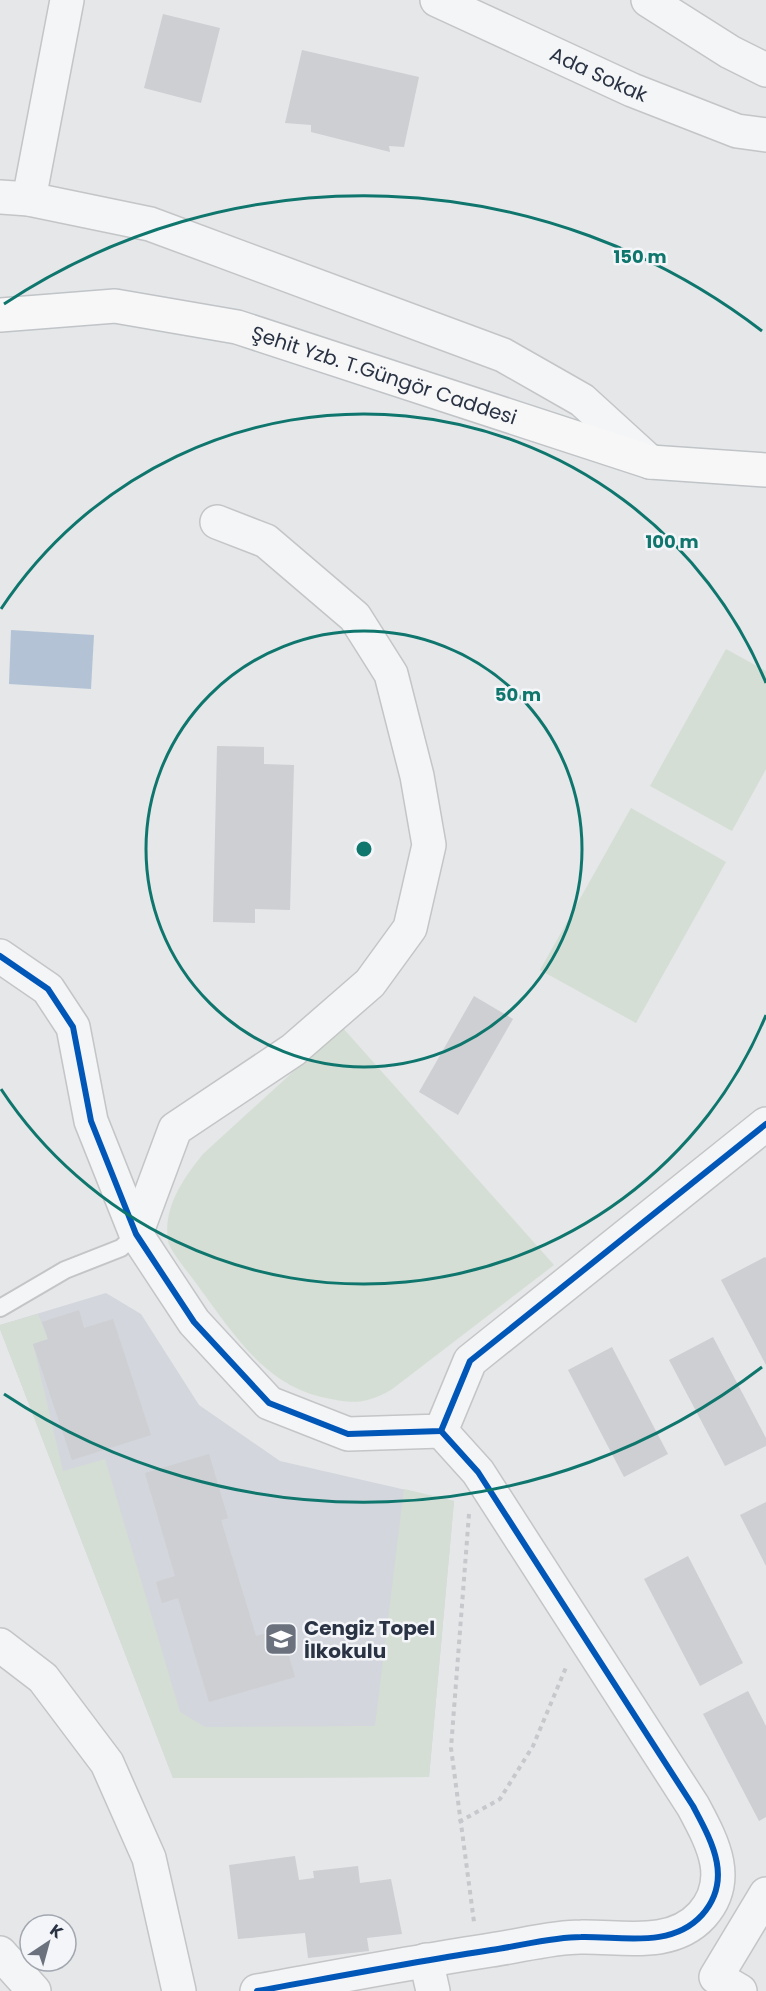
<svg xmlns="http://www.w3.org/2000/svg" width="766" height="1991" font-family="Poppins,sans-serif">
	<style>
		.built { fill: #d3d6dc }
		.green { fill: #d5ded4 }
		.water { fill: #b3c3d5 }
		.building { fill: #cdcfd2 }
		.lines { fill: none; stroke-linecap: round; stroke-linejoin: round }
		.service-casing { stroke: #c3c5c7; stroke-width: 20 }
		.minor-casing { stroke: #c3c5c7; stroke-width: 36 }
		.primary-casing { stroke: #c0c4c7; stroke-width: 36 }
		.path { stroke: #c6c8cc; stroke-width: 4; stroke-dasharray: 4.5 4.5; stroke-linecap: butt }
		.service { stroke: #f4f5f6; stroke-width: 16 }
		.minor { stroke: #f4f5f6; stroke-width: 33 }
		.primary { stroke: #f7f7f8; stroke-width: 33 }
		.cycleway-casing { stroke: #f3f5f8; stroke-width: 10 }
		.cycleway { stroke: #0057b8; stroke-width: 6 }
		.ring { fill: none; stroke: #0f766e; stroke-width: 3 }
		.labels { text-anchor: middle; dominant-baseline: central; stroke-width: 5; stroke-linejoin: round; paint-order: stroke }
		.street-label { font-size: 20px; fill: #2a3344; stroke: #f3f5f8 }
		.poi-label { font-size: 20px; font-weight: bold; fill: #2a3344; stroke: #f3f5f8; text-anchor: start }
		.centre { fill: #0f766e; stroke: #f3f5f8; stroke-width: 3 }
		.ring-label { font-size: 18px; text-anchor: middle; font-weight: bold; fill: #0f766e; stroke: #f3f5f8; stroke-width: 5; stroke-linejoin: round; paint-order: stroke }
	</style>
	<rect width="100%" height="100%" fill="#e5e7e9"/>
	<!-- built -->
	<polygon class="built" points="106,1293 141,1314 199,1405 280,1461 454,1501 429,1777 173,1778 0,1329 0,1325"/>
	<!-- green -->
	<g class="green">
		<polygon points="726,649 766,671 766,769 732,831 650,786"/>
		<polygon points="631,808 726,862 636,1023 540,970"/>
		<path d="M342,1027l212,238 -163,125c-26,14 -37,14 -65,8 -60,-12 -91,-62 -125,-108 -7,-11 -31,-38 -33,-49 -5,-34 15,-62 35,-87z"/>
		<polygon points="38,1314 48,1339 33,1344 63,1471 105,1459 180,1712 205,1727 375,1726 404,1489 454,1501 429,1777 173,1778 0,1329 0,1325"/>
	</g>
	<!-- water -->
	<polygon class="water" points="11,630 94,635 91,689 9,684"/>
	<!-- building -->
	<g class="building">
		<polygon points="163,14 220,28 201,103 144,88"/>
		<polygon points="302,50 419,77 404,147 389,146 390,152 311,132 311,125 285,123"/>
		<polygon points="217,746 264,747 264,764 294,765 290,910 255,909 255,923 213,922"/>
		<polygon points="474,996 513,1019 458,1115 419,1092"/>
		<polygon points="765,1257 766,1258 766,1365 721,1280"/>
		<polygon points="79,1310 84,1328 113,1319 151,1435 72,1460 33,1344 48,1339 42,1322"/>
		<polygon points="713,1337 766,1438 766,1446 725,1466 669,1360"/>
		<polygon points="612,1347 668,1454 624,1477 568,1370"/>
		<polygon points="209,1454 228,1518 221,1520 256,1636 281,1629 295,1677 209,1702 178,1598 162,1603 156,1582 175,1576 145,1473"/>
		<polygon points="766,1502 766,1566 740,1515"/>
		<polygon points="688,1556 743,1663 700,1686 644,1579"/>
		<polygon points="748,1691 766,1726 766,1817 759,1821 703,1714"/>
		<polygon points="295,1856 299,1880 314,1878 313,1871 358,1866 360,1883 391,1879 402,1934 367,1938 369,1951 308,1958 305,1933 238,1939 229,1865"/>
	</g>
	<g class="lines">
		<!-- service casing -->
		<g class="service-casing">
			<polyline id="service" points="0,1308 65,1270 121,1248 136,1234"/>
		</g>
		<!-- minor casing -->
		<g class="minor-casing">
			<g id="minor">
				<path id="s1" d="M437,0l195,90 105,41 29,4"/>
				<polyline points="648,0 730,52 766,70"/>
				<polyline points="0,197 29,199 150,224 503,355 582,400 650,462"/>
				<polyline points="29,199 67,0"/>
				<polyline points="0,956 48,989 73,1027 91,1121 136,1234 194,1322 269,1403 348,1434 441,1431 470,1361 766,1124"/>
				<polyline points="136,1234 175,1129 293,1050 370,983 410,928 429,845 417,776 391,674 355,617 266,541 217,522"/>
				<polyline points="0,1645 43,1678 107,1763 149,1858 179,1991"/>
				<polyline points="0,1953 34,1991"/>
				<polyline points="426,1960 433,1991"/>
				<path d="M257,1991c78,-14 156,-29 234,-41 29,-4 61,-13 90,-13 40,-1 90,12 121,-22 32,-36 9,-75 -9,-109l-215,-334 -37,-41"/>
				<polyline points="740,1991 716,1977 766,1894"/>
			</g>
		</g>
		<!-- primary casing -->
		<g class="primary-casing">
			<g id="primary">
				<path id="s2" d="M0,315l115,-9 122,21 413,135 116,8"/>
			</g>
		</g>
		<!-- path -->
		<g class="path">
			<polyline points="469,1514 451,1748 474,1922"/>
			<polyline points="459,1822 500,1799 533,1746 567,1665"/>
		</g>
		<!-- service -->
		<use href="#service" class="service"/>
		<!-- minor -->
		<use href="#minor" class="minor"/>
		<!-- primary -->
		<use href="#primary" class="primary"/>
		<!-- cycleway casing -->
		<g class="cycleway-casing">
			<g id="cycleway">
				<polyline points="0,956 48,989 73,1027 91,1121 136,1234 194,1322 269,1403 348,1434 441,1431 470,1361 766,1124"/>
				<path d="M257,1991c78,-14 156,-29 234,-41 29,-4 61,-13 90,-13 40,-1 90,12 121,-22 32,-36 9,-75 -9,-109l-215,-334 -37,-41"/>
			</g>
		</g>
		<!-- cycleway -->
		<use href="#cycleway" class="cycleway"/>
	</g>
	<!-- distance rings -->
	<g class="ring">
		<circle cx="364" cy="849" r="218"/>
		<path d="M766 1015A435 435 0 0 1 1 1089M1 609A435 435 0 0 1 766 683"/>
		<path d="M762 1367A653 653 0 0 1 4 1394M4 304A653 653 0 0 1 762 331"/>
	</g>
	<!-- icons -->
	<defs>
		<g id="school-square" transform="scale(1.725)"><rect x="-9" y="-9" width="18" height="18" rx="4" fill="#6b727e" stroke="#f3f5f8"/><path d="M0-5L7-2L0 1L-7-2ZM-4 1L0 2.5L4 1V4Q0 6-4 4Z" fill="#fff"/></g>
	</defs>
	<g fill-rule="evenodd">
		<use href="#school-square" x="281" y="1639"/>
	</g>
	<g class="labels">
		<!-- street labels -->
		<g class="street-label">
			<text stroke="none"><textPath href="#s1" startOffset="178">Ada Sokak</textPath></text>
			<text stroke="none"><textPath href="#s2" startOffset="394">Şehit Yzb. T.Güngör Caddesi</textPath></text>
		</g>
		<!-- poi labels -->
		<g class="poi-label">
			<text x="304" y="1628">Cengiz Topel<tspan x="304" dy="23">İlkokulu</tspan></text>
		</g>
	</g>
	<circle cx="364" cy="849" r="9" class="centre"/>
	<g class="ring-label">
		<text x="640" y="263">150 m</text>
		<text x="672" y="548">100 m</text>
		<text x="518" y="701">50 m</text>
	</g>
	<!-- north arrow -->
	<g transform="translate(48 1943) rotate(36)"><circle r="28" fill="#f3f5f8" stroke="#a3a7b0" stroke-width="1.5"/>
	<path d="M0-4.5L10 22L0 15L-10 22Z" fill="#6b727e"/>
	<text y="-9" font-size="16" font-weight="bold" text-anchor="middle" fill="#2a3344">K</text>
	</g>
</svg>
